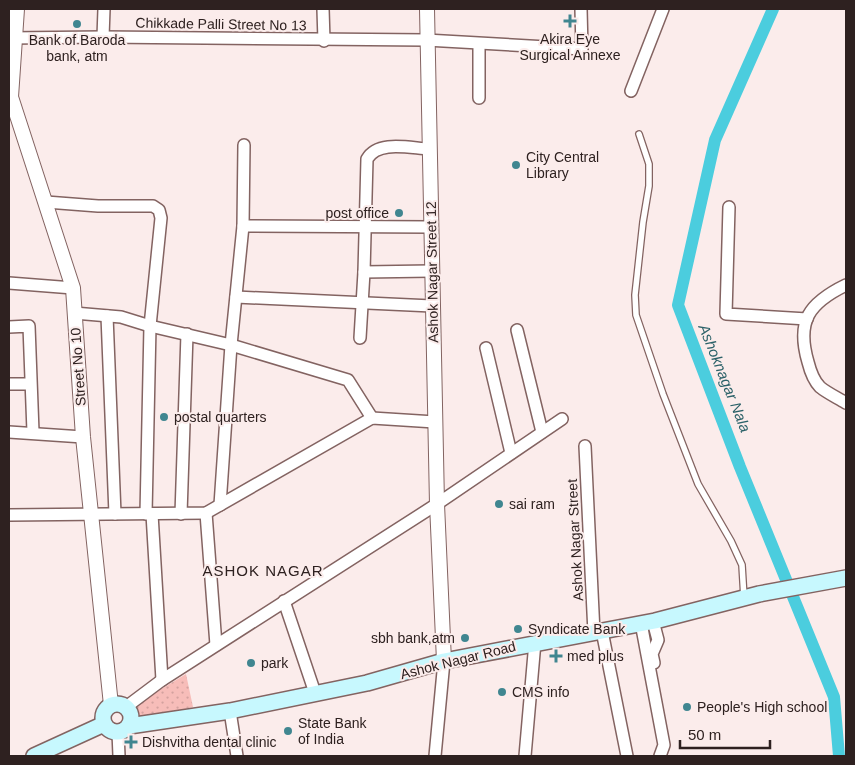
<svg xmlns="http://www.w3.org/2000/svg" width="855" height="765" font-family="Helvetica,sans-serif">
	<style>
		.park { fill: url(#park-dots) }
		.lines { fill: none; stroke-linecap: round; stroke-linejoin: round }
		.canal { stroke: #4bcdde; stroke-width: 12 }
		.service-casing { stroke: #836361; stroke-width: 8 }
		.minor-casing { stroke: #836361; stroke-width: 14 }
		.tertiary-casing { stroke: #836361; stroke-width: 16 }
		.secondary-casing { stroke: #836361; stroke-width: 18 }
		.service { stroke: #fff; stroke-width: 5.5 }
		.minor { stroke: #fff; stroke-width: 11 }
		.tertiary { stroke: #fff; stroke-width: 14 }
		.secondary { stroke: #c7f8fe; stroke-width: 15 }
		.poi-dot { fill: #408690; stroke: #fbeceb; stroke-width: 2 }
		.labels { text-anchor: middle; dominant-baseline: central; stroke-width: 4; stroke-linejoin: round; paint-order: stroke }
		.street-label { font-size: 14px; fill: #2e2120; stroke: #fbeceb }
		.poi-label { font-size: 14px; fill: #2e2120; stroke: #fbeceb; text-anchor: start }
		.water-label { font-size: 15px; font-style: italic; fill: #2b6168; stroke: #fbeceb }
		.neighbourhood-label { font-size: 15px; letter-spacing: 1px; fill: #2e2120; stroke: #fbeceb }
	</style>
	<defs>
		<pattern id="park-dots" width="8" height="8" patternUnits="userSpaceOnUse" patternTransform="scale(1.25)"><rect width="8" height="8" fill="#f7bdb9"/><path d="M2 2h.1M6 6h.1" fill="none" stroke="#d4a29f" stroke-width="1.8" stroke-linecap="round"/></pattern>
	</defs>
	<rect width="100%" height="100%" fill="#fbeceb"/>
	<!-- park -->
	<polygon class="park" points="186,674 193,707 136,722 135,705"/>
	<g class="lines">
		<!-- canal -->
		<polyline class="canal" points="773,9 715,140 678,305 740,467 834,697 839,756"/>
		<!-- service casing -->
		<g class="service-casing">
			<polyline id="service" points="639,134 649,164 649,186 643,222 635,295 636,315 663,394 698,484 731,541 742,565 744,598"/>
		</g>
		<!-- minor casing -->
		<g class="minor-casing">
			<g id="minor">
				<polyline points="323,9 324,41"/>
				<polyline points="103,37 104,9"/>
				<polyline points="9,38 103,37 426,40 582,49 581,9"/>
				<polyline points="479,44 479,98"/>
				<polyline points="631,91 663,9"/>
				<path d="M429,149c-20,-1 -51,-9 -62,10l-3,113 67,-1"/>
				<polyline points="46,202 98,206 153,206 159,210 161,218 150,326 146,514"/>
				<polyline points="729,207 726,314 807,319"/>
				<polyline points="243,226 430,227"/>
				<polyline points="9,283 73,288"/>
				<path d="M846,285c-37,18 -50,36 -38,77 2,8 6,19 12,25 7,6 18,11 26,16"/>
				<polyline points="236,297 432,306"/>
				<polyline points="74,313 121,317 150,326 231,345 348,380 372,418"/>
				<polyline points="107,316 115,514"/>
				<polyline points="9,327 29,326 33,432"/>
				<polyline points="517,330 542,432"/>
				<polyline points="360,338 364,272"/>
				<polyline points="486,348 511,453"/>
				<polyline points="9,384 30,384"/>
				<polyline points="9,432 83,437"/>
				<polyline points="585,446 594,633"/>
				<polyline points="220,505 231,345 243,226 244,145"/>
				<polyline points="206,513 216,645"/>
				<polyline points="152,514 162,680"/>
				<polyline points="181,514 187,334"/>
				<polyline points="9,515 206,513 372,418 435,422"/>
				<polyline points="284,601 315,693"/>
				<polyline points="653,621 658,640 652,654 654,663"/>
				<polyline points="641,623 664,745 660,756"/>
				<polyline points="602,631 627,756"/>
				<polyline points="126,707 162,680 437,504 562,419"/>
				<polyline points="230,711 237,756"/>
				<polyline points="118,732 119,756"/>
				<polyline points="435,756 444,661"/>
				<polyline points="525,756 535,642"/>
			</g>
		</g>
		<!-- tertiary casing -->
		<g class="tertiary-casing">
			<g id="tertiary">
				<polyline points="17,9 11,97 73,288 83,437 111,705"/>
				<polyline points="427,9 437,504 444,661"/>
			</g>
		</g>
		<!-- secondary casing -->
		<g class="secondary-casing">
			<g id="secondary">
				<circle cx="117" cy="718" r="14"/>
				<polyline points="129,726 230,711 367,683 444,661 655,621 759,594 846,578"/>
				<polyline points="34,756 104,724"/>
			</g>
		</g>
		<!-- service -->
		<use href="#service" class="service"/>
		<!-- minor -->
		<use href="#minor" class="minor"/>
		<!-- tertiary -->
		<use href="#tertiary" class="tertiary"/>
		<!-- secondary -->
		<use href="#secondary" class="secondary"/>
	</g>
	<!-- markers -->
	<g class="poi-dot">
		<path d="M567.5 13.5h5v5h5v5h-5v5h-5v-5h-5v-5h5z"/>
		<circle cx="77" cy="24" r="5"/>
		<circle cx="516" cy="165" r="5"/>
		<circle cx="399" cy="213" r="5"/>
		<circle cx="164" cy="417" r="5"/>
		<circle cx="499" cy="504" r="5"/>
		<circle cx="518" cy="629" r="5"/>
		<circle cx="465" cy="638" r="5"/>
		<path d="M553.5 648.5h5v5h5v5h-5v5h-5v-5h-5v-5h5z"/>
		<circle cx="251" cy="663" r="5"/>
		<circle cx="502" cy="692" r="5"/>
		<circle cx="687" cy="707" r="5"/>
		<circle cx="288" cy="731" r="5"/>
		<path d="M128.5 734.5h5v5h5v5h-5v5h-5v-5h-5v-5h5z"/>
	</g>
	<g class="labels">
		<!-- street labels -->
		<g class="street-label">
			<text transform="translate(221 24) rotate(1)">Chikkade Palli Street No 13</text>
			<text transform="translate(432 272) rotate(-91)">Ashok Nagar Street 12</text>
			<text transform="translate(78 367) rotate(-94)">Street No 10</text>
			<text transform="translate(575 540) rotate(-93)">Ashok Nagar Street</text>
			<text transform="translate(458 660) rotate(-14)">Ashok Nagar Road</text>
		</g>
		<!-- poi labels -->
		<g class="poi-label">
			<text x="570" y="39" text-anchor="middle">Akira Eye<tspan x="570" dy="16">Surgical Annexe</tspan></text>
			<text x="77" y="40" text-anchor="middle">Bank of Baroda<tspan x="77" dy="16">bank, atm</tspan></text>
			<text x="526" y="157">City Central<tspan x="526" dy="16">Library</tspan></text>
			<text x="389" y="213" text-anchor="end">post office</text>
			<text x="174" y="417">postal quarters</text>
			<text x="509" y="504">sai ram</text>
			<text x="528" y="629">Syndicate Bank</text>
			<text x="455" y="638" text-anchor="end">sbh bank,atm</text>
			<text x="567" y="656">med plus</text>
			<text x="261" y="663">park</text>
			<text x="512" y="692">CMS info</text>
			<text x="697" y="707">People's High school</text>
			<text x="298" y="723">State Bank<tspan x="298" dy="16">of India</tspan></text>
			<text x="142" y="742">Dishvitha dental clinic</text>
		</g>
		<!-- water labels -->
		<g class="water-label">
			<text transform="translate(725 378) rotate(68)">Ashoknagar Nala</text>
		</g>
		<!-- neighbourhood labels -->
		<g class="neighbourhood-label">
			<text x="263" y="570">ASHOK NAGAR</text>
		</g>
	</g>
	<!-- border -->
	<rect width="855" height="765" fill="none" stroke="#2e2120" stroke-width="20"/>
	<!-- scale -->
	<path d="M680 740v8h90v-8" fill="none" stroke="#2e2120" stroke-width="2.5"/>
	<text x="688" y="740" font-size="15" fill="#2e2120" stroke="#fbeceb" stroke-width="4" paint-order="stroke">50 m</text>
</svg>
